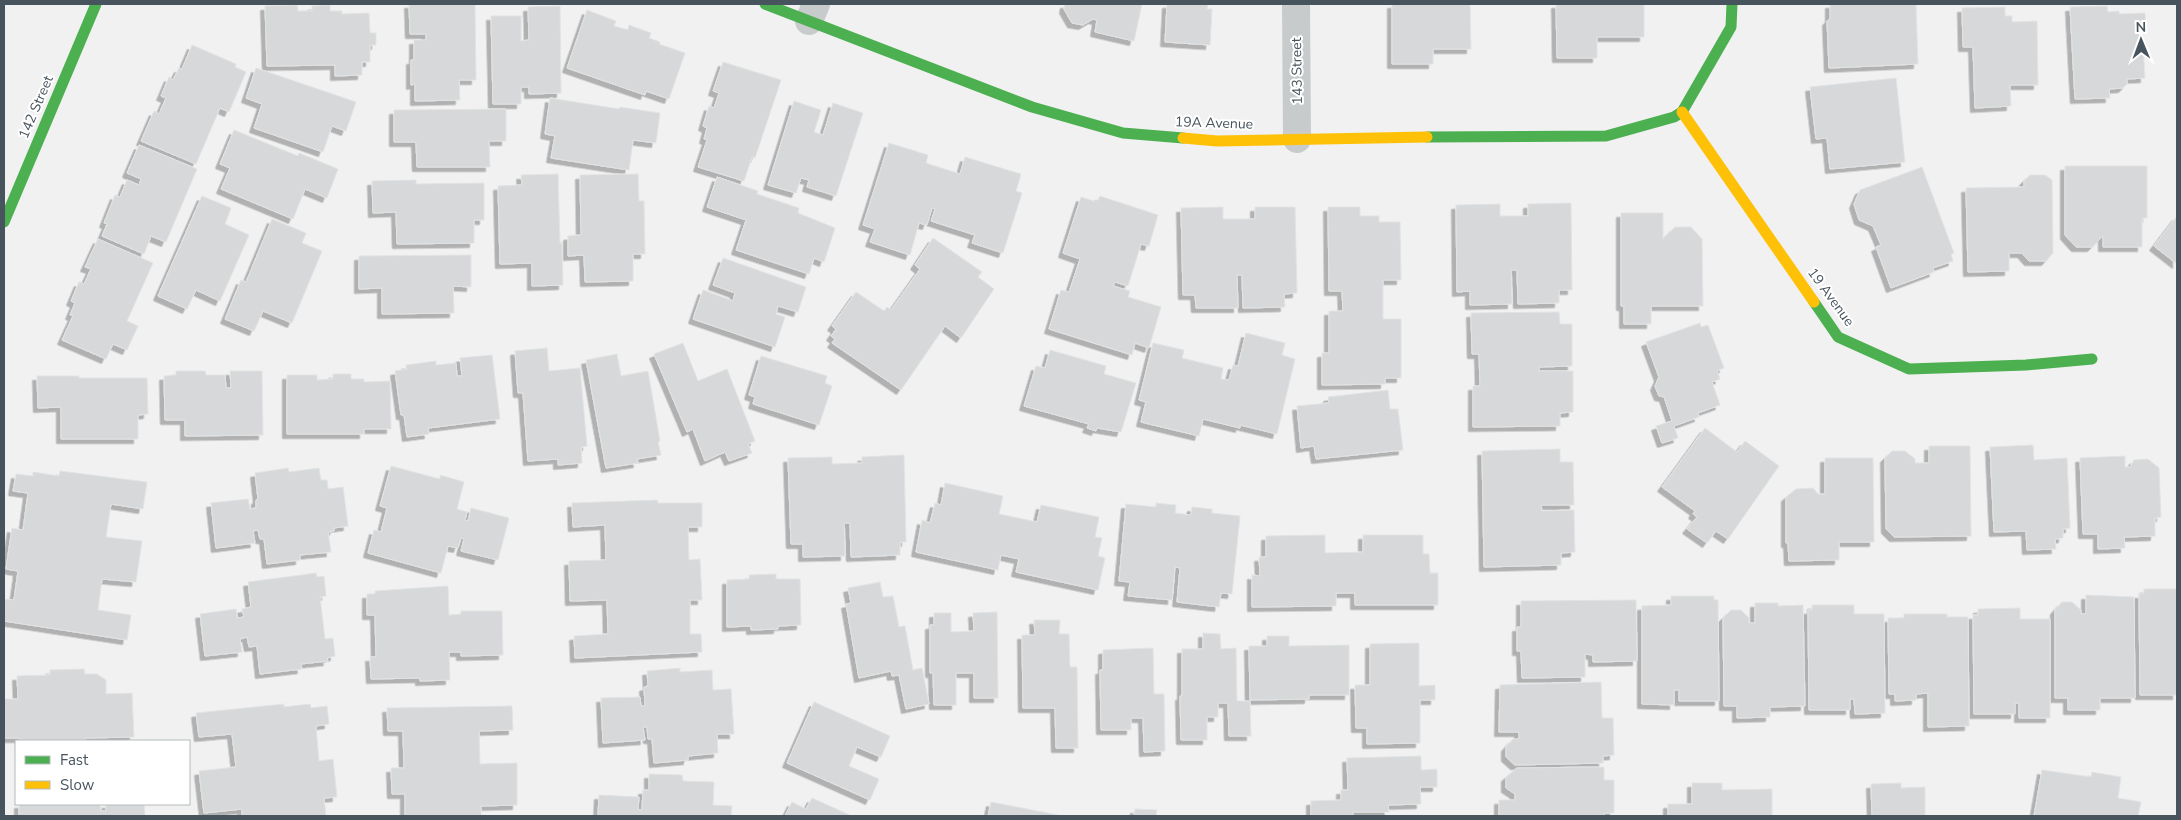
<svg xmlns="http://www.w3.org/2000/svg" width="2181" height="820" font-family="'Nunito Sans',sans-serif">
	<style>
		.building { fill: #d7d8d9; stroke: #e2e3e4; filter: url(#shadow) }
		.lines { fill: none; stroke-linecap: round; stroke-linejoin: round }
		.street { stroke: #c8cbcc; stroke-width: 28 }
		.fast { stroke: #4caf50; stroke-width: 11 }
		.slow { stroke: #ffc107; stroke-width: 11 }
		.labels { text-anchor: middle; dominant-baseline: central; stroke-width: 4; stroke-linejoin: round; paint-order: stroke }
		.street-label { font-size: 14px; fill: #48545d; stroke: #fff }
	</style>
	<defs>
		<filter id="shadow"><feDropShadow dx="-4.5" dy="4.5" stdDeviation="0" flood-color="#0004"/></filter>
	</defs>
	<rect width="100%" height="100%" fill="#f1f1f1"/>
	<!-- building -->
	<g class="building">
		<polygon points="409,4 475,4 476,80 459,80 460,100 415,101 415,84 411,85 411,60 414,60 414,40 426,40 426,34 410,34"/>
		<polygon points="1065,4 1142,4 1134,41 1095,32 1097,20 1093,19 1083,25 1072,23 1064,9"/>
		<polygon points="1167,4 1208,4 1207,9 1212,9 1210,45 1165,42"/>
		<polygon points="1392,4 1470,4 1471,49 1433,49 1433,64 1392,64"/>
		<polygon points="1556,4 1644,4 1644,37 1597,37 1597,58 1557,58"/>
		<polygon points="1830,4 1916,4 1918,64 1829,68 1827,21 1830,18"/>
		<polygon points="297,5 298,11 312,11 312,6 330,5 330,11 342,11 342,14 369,13 370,33 376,33 376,45 370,45 370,62 362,62 362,75 335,76 335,65 267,66 265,6"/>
		<polygon points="560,6 561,93 529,94 529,87 521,87 521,104 493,104 491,16 521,16 521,41 529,40 528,7"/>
		<polygon points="2107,6 2108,12 2119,11 2119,14 2145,13 2146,31 2142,31 2145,78 2127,79 2127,84 2123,88 2109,89 2110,98 2075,99 2070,7"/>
		<polygon points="2005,7 2005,16 2012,16 2012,22 2037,21 2038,85 2010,85 2011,106 1975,108 1973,47 1963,47 1962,8"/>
		<polygon points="587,10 616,21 614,26 628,30 629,25 651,33 649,38 660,42 659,44 685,53 669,99 646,91 645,95 567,68"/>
		<polygon points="192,45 236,64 235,67 246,72 229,112 220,108 196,164 141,141 154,111 159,114 166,98 161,96 169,77 173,80 179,68 182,69"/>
		<polygon points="723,62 781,80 755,158 752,157 744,181 698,167 707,140 704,139 707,128 703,126 709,106 714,108 719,93 713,91"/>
		<polygon points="256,68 356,102 346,131 332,126 323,152 254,128 262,104 246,98"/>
		<polygon points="1896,78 1905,162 1830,169 1827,138 1816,139 1810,87"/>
		<polygon points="550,98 619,109 620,107 660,113 656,143 633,140 629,170 551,158 555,136 545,134"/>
		<polygon points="794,101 821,110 814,132 823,135 833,103 863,113 836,196 807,187 809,180 801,178 796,193 768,185"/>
		<polygon points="506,109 506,141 489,141 490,167 417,167 416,142 394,142 394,110"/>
		<polygon points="234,130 298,156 299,153 338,169 327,198 305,189 293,219 221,189 230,168 220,164"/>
		<polygon points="889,143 928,155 926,163 960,174 965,157 1021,174 1016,191 1022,193 1003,253 972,243 975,235 931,221 935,209 932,208 927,225 919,223 910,255 870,242 875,229 863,225"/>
		<polygon points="139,145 197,169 166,242 151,236 144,254 102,236 107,224 104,223 115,195 120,197 127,180 139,185 141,179 127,173"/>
		<polygon points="2065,166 2147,166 2147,218 2142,218 2142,247 2103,247 2103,236 2092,247 2076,247 2065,235"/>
		<polygon points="1922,167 1954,253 1951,254 1953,261 1933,268 1934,272 1891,288 1876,247 1881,245 1873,226 1859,220 1854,204 1860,190"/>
		<polygon points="558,174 560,243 562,243 563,285 532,286 532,263 500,264 498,186 522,185 521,175"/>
		<polygon points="638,174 639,201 644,201 645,254 633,254 633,281 585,282 584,255 568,256 568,236 581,235 580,175"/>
		<polygon points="2030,175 2045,175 2052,180 2053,253 2046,261 2029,261 2022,253 2009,253 2009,271 1968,272 1966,188 2024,187 2024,181"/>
		<polygon points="717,177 758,191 757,194 799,208 798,213 835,228 824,262 814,258 809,274 736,250 746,220 707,207"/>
		<polygon points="416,180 416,184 484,183 484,220 474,220 474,243 397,244 396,212 373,213 372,181"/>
		<polygon points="202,196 231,208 225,224 249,235 220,301 196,290 187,309 158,296"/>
		<polygon points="1100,196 1158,215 1149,246 1141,244 1128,286 1115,282 1113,286 1130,291 1128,297 1161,307 1149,348 1135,343 1132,355 1049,329 1061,290 1069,292 1080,259 1063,253 1081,197 1097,202"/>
		<polygon points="1571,203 1572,290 1559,290 1559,303 1518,304 1517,270 1511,270 1512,304 1470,305 1470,291 1457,292 1456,205 1500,204 1500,216 1528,216 1528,204"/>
		<polygon points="1223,207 1223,219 1255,219 1255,207 1295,207 1297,293 1284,294 1285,307 1243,308 1242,275 1237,275 1238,308 1196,308 1195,295 1183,295 1181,208"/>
		<polygon points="1328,207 1360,207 1360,216 1379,216 1379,222 1400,222 1401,280 1383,280 1383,319 1401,319 1401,378 1385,378 1385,384 1322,385 1322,353 1329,353 1329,311 1343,311 1342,291 1329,291"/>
		<polygon points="1621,213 1663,213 1663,239 1675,227 1691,227 1702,239 1703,306 1651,306 1651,324 1624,324 1624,306 1621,306"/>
		<polygon points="2177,216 2177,264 2154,246"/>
		<polygon points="272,219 306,233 302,243 322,251 292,323 263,311 254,331 225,319 241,280 246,282"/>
		<polygon points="933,238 982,272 978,277 994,289 961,338 945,326 901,390 832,343 835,339 831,336 836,329 832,326 856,292 884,311 887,307 891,310 920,269 915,265"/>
		<polygon points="98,239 153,263 127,321 138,326 127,350 113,344 106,359 62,340 73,316 70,315 75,303 71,301 79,282 84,284 91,269 85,267"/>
		<polygon points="471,255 471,287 453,286 454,313 382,314 382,288 359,289 359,256"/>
		<polygon points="723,258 806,287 798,312 778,306 776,314 785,317 775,347 693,319 703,290 733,301 735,293 713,285"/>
		<polygon points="1559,312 1560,324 1572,324 1572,366 1539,367 1539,371 1573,371 1573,412 1560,413 1560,426 1473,427 1473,386 1480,386 1479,354 1472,354 1471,313"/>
		<polygon points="1700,323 1701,327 1708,325 1724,368 1717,371 1720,379 1712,382 1720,405 1698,413 1699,417 1674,426 1678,438 1662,443 1656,426 1672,421 1664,397 1659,396 1655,386 1659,377 1646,342"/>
		<polygon points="1246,333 1285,343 1282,355 1295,359 1277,434 1240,425 1240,428 1203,419 1199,436 1141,422 1146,402 1139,400 1153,343 1184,350 1182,358 1223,368 1221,379 1229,380 1233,365 1238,366"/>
		<polygon points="683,343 698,381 727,369 755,441 748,444 752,453 729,461 725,452 705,461 693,429 687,432 654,354"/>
		<polygon points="547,348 549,371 580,368 587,446 581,447 582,463 558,465 558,459 528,461 523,393 518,393 515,351"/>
		<polygon points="1050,350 1106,366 1104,374 1136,383 1121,432 1097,428 1096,431 1087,428 1089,424 1024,406 1036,366 1045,368"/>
		<polygon points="617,354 621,376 648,371 660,441 658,442 661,455 637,459 638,463 606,468 586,360"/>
		<polygon points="492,355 500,419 428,428 429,434 407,437 404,415 401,415 395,371 407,369 406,365 436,361 436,365 456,363 457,376 462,376 460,358"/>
		<polygon points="761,356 827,376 825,383 832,386 819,425 753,404 755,397 749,395"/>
		<polygon points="176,371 205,371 206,375 225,375 226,388 231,388 230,371 262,371 263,435 185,436 185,420 165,420 164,376 176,375"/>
		<polygon points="333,374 351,374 351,379 364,379 364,382 390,381 391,429 364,429 364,434 287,434 287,375 317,375 317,380 333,379"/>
		<polygon points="37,376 79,376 79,378 147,378 148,414 138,415 138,439 61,439 61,407 38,408"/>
		<polygon points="1388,390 1390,409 1398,409 1403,450 1316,459 1314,446 1301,448 1297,406 1329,403 1328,397"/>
		<polygon points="1705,428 1737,452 1745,441 1779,466 1728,539 1716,531 1707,543 1687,529 1697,517 1693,514 1695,511 1662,487"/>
		<polygon points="2033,445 2034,460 2067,458 2070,528 2063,529 2063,538 2055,539 2056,549 2027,550 2026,531 1994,532 1990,447"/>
		<polygon points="1929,446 1970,446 1971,536 1894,537 1886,529 1885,458 1892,451 1905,451 1915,459 1915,463 1929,463"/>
		<polygon points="1560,449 1560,462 1573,462 1574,505 1541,505 1542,511 1574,510 1575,552 1561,553 1561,565 1484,567 1482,451"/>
		<polygon points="904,455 906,542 900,542 900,555 851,557 850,523 844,523 845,556 803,557 803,544 791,544 788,458 832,457 832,464 862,463 862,457"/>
		<polygon points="2125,456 2125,467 2130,467 2134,460 2148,459 2159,468 2161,517 2155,518 2155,536 2124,537 2125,548 2098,549 2098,534 2083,534 2080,458"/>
		<polygon points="1825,458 1873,458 1874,542 1839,542 1839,560 1789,561 1788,543 1786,543 1786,497 1796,489 1813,488 1818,494 1825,494"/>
		<polygon points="391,466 440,479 440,475 464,482 457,509 467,512 465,520 468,521 471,508 509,518 498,560 461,551 464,539 461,538 458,548 448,546 441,573 368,553 374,530 381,532 387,508 380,506"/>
		<polygon points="288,468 289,472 319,468 321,480 327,480 328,489 343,487 348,526 334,528 334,531 328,532 331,552 300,555 300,560 267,564 264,539 260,539 258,530 253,531 255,543 216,548 211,503 248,499 250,509 256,508 256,500 258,499 255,473"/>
		<polygon points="60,471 147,482 143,509 111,504 106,537 142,541 136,582 102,579 98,610 131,615 127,640 4,621 4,599 14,600 18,571 6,569 12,528 23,530 28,493 13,491 16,474 33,476 33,472 59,476"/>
		<polygon points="945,483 1003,496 999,514 1037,522 1041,505 1099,517 1095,537 1102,538 1098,556 1105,558 1098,590 1016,572 1019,559 1001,555 998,570 916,552 922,520 930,523 935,503 941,505"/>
		<polygon points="657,500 658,503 702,503 702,527 688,527 689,560 700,559 702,600 690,600 690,634 701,634 702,652 575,658 574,636 608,634 607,600 570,601 569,561 606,560 605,525 573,527 572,503"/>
		<polygon points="1156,503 1176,505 1175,513 1191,515 1192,507 1212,509 1212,513 1240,516 1232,594 1221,593 1219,607 1177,602 1180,568 1175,567 1172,600 1128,596 1130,582 1119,581 1126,504 1156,507"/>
		<polygon points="1325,535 1325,553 1363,552 1363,535 1423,535 1423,554 1429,554 1430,573 1438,573 1438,605 1355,605 1355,593 1336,593 1336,606 1252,607 1252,575 1260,576 1259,557 1266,557 1266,536"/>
		<polygon points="316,573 317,577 324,576 326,596 320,597 325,639 333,638 335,656 327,658 328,661 301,664 302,669 260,674 257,646 249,647 247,637 240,639 242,652 205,656 200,614 236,609 237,618 244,617 242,609 251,607 248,582"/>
		<polygon points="776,574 776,579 800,579 801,625 778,626 778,629 751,630 751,626 727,627 727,580 749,579 749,575"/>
		<polygon points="880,582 883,597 893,596 899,627 905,626 913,670 922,668 929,704 906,709 899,675 892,676 891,671 859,678 846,604 851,603 848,588"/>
		<polygon points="448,586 449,615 461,614 461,611 502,611 503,655 461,656 461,652 449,652 450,680 420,681 420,678 371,679 370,657 376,657 375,615 367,615 367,594 375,594 375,591"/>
		<polygon points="2144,589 2177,589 2177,695 2140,695 2139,594 2144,594"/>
		<polygon points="2086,595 2134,597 2135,698 2100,698 2100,710 2068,710 2068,698 2055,698 2055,610 2062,602 2072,602 2081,610 2081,614 2086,614"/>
		<polygon points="1671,596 1714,596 1714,600 1718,600 1719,701 1679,701 1679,690 1674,690 1674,705 1642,704 1642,606 1671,605"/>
		<polygon points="1636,600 1637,661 1593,662 1593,655 1585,654 1585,677 1522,678 1521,651 1517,651 1517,627 1521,627 1521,601"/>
		<polygon points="1755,603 1778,603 1778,606 1803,605 1805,706 1770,707 1770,717 1737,718 1737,706 1724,706 1723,618 1731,610 1741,610 1749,618 1749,623 1755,623"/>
		<polygon points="1812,605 1854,605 1854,614 1884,614 1885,713 1855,714 1854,699 1850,699 1850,710 1809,710 1808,610 1812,610"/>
		<polygon points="2020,608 2020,619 2050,619 2050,718 2019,718 2019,703 2015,703 2015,714 1974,714 1973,615 1978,615 1978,609"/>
		<polygon points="997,612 998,698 974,698 974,673 956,673 956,705 934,705 933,673 930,673 930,625 934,625 934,613 951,613 951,632 974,631 973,613"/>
		<polygon points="1904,614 1947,614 1947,617 1968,617 1969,726 1928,727 1928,693 1916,694 1916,700 1895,701 1895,694 1889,694 1888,618 1904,618"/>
		<polygon points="1034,620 1060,620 1059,634 1069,634 1070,667 1077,667 1078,748 1056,748 1055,708 1023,708 1022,635 1035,635"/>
		<polygon points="1203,633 1220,634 1221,649 1236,648 1237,701 1250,701 1251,736 1229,736 1228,703 1218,703 1218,717 1207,717 1207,740 1181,740 1180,696 1182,696 1182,649 1203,649"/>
		<polygon points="1267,636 1289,636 1289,646 1349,645 1349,695 1309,695 1309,699 1250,700 1249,646 1267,646"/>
		<polygon points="1419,643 1419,686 1435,685 1435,700 1420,700 1420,743 1367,744 1367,728 1356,728 1355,685 1370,685 1370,644"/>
		<polygon points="1153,648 1154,694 1164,694 1165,751 1144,752 1143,718 1131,718 1131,730 1101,730 1100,670 1103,670 1103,650"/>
		<polygon points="680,668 680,672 712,670 713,690 731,689 734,734 717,734 718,753 688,756 688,760 654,763 652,739 648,739 647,727 643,727 645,740 603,743 601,698 640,697 641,706 645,706 644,687 648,686 647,671"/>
		<polygon points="84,669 85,674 97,674 106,680 106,694 132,693 134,737 85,738 85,741 20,741 20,738 4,738 4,699 18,699 17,676 50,675 50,670"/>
		<polygon points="1601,682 1602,718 1613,718 1614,755 1603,756 1603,763 1515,765 1506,757 1506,747 1513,739 1519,739 1519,732 1499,732 1500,685"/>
		<polygon points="814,702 890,736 881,757 857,747 849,766 879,779 870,800 787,763"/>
		<polygon points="284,704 284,707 310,704 311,708 327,706 329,724 316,726 319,761 333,759 337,797 324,798 326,816 242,816 242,809 204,813 199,771 236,767 232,734 199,737 196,713"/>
		<polygon points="512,706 513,730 479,731 480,764 517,763 517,805 481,806 481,816 405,816 405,794 392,794 391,768 404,768 403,731 388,731 387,708"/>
		<polygon points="1421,756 1421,770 1437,769 1437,787 1420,787 1421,804 1388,805 1389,812 1353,812 1353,816 1311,816 1311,801 1341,800 1341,790 1348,790 1347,758"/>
		<polygon points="1604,767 1604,780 1614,780 1614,813 1604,813 1604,816 1499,816 1499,800 1515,800 1515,794 1506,788 1506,777 1517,768"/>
		<polygon points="2042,770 2091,777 2092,772 2121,777 2118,798 2141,802 2138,816 2034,816"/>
		<polygon points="649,774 682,775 683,781 714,782 713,805 732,806 731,816 598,816 599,795 639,797 638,810 642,810 643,790 649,790"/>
		<polygon points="1692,783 1722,783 1722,790 1772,789 1772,816 1668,816 1668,804 1692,804"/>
		<polygon points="1901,783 1901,788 1925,787 1925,816 1872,816 1871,784"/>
		<polygon points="812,798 852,816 785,816 792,802 806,809"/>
		<polygon points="991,802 1063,816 988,816"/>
		<polygon points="19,804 100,804 101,811 106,811 106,804 144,804 145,816 19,816"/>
		<polygon points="1135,809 1157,810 1156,816 1134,816"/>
	</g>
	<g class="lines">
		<!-- street -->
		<g class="street">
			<polyline points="1296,4 1297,139"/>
			<polyline points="809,21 816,4"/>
		</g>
		<!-- fast -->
		<g class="fast">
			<polyline points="765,4 1032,107 1123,133 1183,138"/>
			<polyline points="1427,137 1606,136 1674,117 1682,112 1731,27 1732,4"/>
			<polyline points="4,222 96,4"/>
			<polyline points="1814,302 1838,337 1909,369 2026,365 2092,359"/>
		</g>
		<!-- slow -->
		<g class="slow">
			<polyline points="1682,112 1814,302"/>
			<polyline points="1183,138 1217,141 1427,137"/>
		</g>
	</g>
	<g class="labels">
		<!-- street labels -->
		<g class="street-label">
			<text transform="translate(1297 71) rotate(-91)">143 Street</text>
			<text transform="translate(36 107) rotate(-67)">142 Street</text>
			<text transform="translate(1214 123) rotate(2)">19A Avenue</text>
			<text transform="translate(1831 297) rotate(54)">19 Avenue</text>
		</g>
	</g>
	<!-- border -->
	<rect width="2181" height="820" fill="none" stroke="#48545d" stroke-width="10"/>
	<!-- legend -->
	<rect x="15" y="740" width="175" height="65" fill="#ffffff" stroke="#b6bbbe"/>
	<rect x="25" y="756" width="25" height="8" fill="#4caf50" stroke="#b6bbbe"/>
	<text x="60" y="765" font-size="15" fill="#48545d">Fast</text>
	<rect x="25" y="781" width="25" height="8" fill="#ffc107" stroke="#b6bbbe"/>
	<text x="60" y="790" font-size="15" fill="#48545d">Slow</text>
	<!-- north arrow -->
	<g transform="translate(2141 40) rotate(359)" stroke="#ffffff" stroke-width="4" paint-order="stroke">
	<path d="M0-4L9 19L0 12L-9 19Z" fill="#48545d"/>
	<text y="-8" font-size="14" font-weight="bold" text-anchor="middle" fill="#48545d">N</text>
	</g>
</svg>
